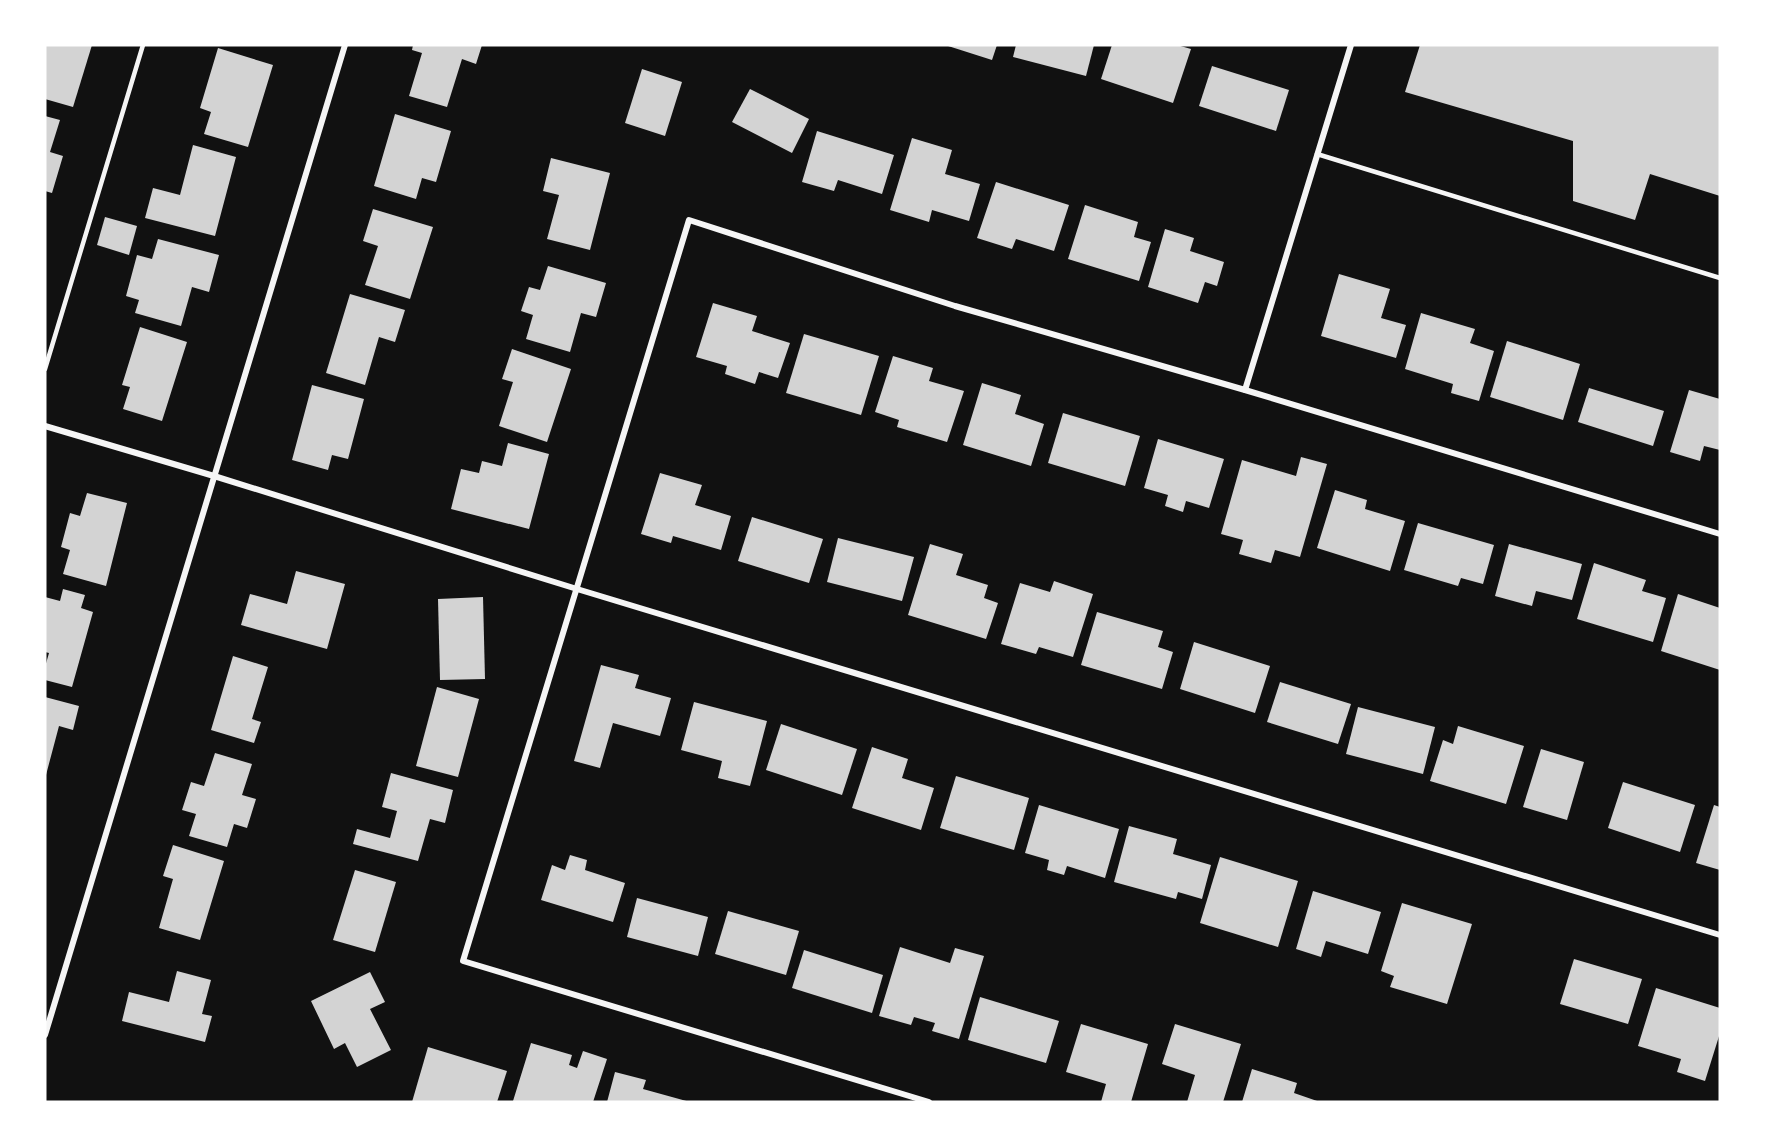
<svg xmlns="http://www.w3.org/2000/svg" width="1765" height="1147" font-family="'Space Grotesk',sans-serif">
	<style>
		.building { fill: #d3d3d3 }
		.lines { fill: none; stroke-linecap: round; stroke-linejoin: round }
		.service { stroke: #f5f5f5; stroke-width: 4.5 }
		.minor { stroke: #f5f5f5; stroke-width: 6 }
	</style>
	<rect width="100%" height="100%" fill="#111"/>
	<!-- building -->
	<g class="building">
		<polygon points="45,45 92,45 73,107 45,99"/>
		<polygon points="413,45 482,45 476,64 462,59 447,107 409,96 422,53 412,50"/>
		<polygon points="945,45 997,45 992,60"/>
		<polygon points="1016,45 1094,45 1086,76 1013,57"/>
		<polygon points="1112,45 1177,45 1191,49 1173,103 1101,79"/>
		<polygon points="1420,45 1720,45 1720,196 1650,174 1635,220 1573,201 1573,141 1405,92"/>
		<polygon points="218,48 273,65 248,147 204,134 211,112 200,108"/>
		<polygon points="1212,66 1289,90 1276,131 1199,106"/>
		<polygon points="642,69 682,82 665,136 625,123"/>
		<polygon points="750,89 809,119 792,153 732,122"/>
		<polygon points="395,114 451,131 436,182 422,178 416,199 374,186"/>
		<polygon points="45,116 60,120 50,152 63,156 52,193 45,191"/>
		<polygon points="817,131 894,155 882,194 838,180 834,191 802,182"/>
		<polygon points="912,138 952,150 945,174 980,184 969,221 932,210 929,222 890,210"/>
		<polygon points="193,145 236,157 215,236 145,218 153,188 180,195"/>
		<polygon points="551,158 610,173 590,250 547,239 559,195 543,191"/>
		<polygon points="996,182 1069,205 1054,251 1016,239 1012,249 977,238"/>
		<polygon points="1085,205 1138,222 1134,237 1151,242 1139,281 1068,259"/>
		<polygon points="373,209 433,227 410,299 365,285 378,246 363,241"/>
		<polygon points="105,217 137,226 129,255 97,245"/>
		<polygon points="1165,229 1194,238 1190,251 1224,262 1217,286 1205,282 1198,303 1148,287"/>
		<polygon points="158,239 219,255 209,292 192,287 181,326 135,313 139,300 126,296 137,255 152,259"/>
		<polygon points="548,266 606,283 596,317 581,313 570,352 526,339 533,315 521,311 529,287 540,290"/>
		<polygon points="1339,274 1390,289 1381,318 1406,325 1396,358 1321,336"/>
		<polygon points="350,294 405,310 395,342 379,337 365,385 326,373"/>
		<polygon points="713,303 757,316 752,331 790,343 778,378 759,372 755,384 725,374 727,366 696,357"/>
		<polygon points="1421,313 1475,329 1470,343 1494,351 1479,401 1451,393 1453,384 1405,369"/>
		<polygon points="140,327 187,342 162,421 123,409 130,387 122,385"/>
		<polygon points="804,334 879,356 861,415 786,393"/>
		<polygon points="1507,341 1580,364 1563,420 1490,397"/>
		<polygon points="512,349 571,369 547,442 499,426 513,382 502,379"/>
		<polygon points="893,356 933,368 929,381 964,391 947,442 897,427 899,420 875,412"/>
		<polygon points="982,383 1021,395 1015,414 1044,424 1031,466 963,445"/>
		<polygon points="312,385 364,399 348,459 332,455 328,470 292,460"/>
		<polygon points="1589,388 1664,411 1653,446 1578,422"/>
		<polygon points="1689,390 1720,399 1720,450 1704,446 1700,461 1670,452"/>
		<polygon points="1063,413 1140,436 1125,486 1048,463"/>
		<polygon points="1158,439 1224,459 1209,508 1186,501 1183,512 1165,506 1168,495 1144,488"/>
		<polygon points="508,443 549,454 529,529 451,509 461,469 479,473 482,461 502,466"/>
		<polygon points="1301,457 1327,464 1300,557 1275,550 1271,563 1239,554 1243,540 1221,534 1242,460 1296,476"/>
		<polygon points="660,473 702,485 695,505 731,516 721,550 673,536 671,543 641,534"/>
		<polygon points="1335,490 1367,500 1365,509 1405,521 1390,571 1317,548"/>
		<polygon points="87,493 127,503 106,586 63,574 70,550 61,547 70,513 80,516"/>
		<polygon points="752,517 823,539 809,583 738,561"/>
		<polygon points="1418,523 1494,545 1483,584 1461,578 1458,586 1404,570"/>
		<polygon points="838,538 914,557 902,601 827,582"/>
		<polygon points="930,544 963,554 956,575 988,585 984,598 998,603 986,639 908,615"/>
		<polygon points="1509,544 1582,564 1572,600 1536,591 1532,606 1495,596"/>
		<polygon points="1594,563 1646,580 1642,591 1666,598 1653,642 1577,619"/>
		<polygon points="296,571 345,584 327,649 241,625 250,594 287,604"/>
		<polygon points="1054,581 1093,594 1073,657 1039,647 1036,654 1001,644 1020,583 1050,592"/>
		<polygon points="63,589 85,595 81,608 93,612 72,687 45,680 45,667 49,653 45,652 45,597 60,601"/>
		<polygon points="1678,594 1720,608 1720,670 1661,651"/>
		<polygon points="483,597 485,679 440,680 438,599"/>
		<polygon points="1097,612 1163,631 1158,647 1173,652 1162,689 1081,665"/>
		<polygon points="1194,642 1270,666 1255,713 1180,689"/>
		<polygon points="233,656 268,667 252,719 261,722 254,743 211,730"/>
		<polygon points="601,665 639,675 635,688 671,698 660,736 613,723 600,768 574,761"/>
		<polygon points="1280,682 1351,704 1338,744 1267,722"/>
		<polygon points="437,687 479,699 458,777 416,766"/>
		<polygon points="45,697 79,706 73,730 59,726 46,775"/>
		<polygon points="694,702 767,721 750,786 718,778 722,761 681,750"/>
		<polygon points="1358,707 1435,727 1423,774 1346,754"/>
		<polygon points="781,724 857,749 842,795 766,770"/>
		<polygon points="1458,726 1524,746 1506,804 1430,781 1443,740 1453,744"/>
		<polygon points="872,747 908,759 902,778 934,788 921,830 852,808"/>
		<polygon points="1541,749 1584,762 1567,820 1523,807"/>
		<polygon points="215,753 252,764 242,795 256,799 247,828 234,824 227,847 189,836 196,814 182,810 191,782 204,786"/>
		<polygon points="391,773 453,790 445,823 430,819 418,861 353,844 357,829 390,838 397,811 382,807"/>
		<polygon points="956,776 1029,798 1014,850 940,828"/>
		<polygon points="1623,782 1695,805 1680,852 1608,828"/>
		<polygon points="1039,805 1119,829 1105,878 1067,866 1064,875 1047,870 1049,860 1025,853"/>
		<polygon points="1714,805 1720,807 1720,870 1696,863"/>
		<polygon points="1129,826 1177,839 1173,854 1211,865 1202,899 1178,892 1176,899 1114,882"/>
		<polygon points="173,845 224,861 200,940 159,928 173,879 163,876"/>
		<polygon points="570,855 587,860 585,870 625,883 613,922 541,900 552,865 565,870"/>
		<polygon points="1220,857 1298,881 1278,947 1200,923"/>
		<polygon points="355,870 396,882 375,952 333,940"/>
		<polygon points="1313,891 1381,912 1368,954 1326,941 1321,957 1296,949"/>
		<polygon points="637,898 708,917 698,956 627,937"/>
		<polygon points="1402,903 1472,924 1447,1004 1390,987 1394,976 1381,971"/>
		<polygon points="728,911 799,931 786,975 715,954"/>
		<polygon points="900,947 950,963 955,948 984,956 959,1039 932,1031 935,1023 914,1017 911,1025 879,1016"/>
		<polygon points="804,950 883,975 872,1013 792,988"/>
		<polygon points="1574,959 1642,979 1628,1024 1560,1004"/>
		<polygon points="177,971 211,980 202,1014 212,1016 205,1042 122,1021 129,992 169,1002"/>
		<polygon points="370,972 385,1002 370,1009 391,1050 357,1067 345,1043 334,1049 311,1001"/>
		<polygon points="1656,988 1720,1008 1720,1033 1705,1081 1677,1072 1681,1059 1638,1046"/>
		<polygon points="980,997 1059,1021 1046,1063 968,1040"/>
		<polygon points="1081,1024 1148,1044 1131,1102 1101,1102 1106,1084 1066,1072"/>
		<polygon points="1175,1024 1241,1044 1223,1102 1187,1102 1195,1075 1162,1064"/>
		<polygon points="531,1043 572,1055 569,1065 577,1068 583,1051 607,1059 593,1102 513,1101"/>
		<polygon points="428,1047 507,1071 497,1102 412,1102"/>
		<polygon points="1252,1069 1297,1083 1294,1093 1320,1102 1242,1102"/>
		<polygon points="615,1072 646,1080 643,1089 690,1102 607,1102"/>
	</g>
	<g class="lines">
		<!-- service -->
		<g class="service">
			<polyline points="1317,154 1720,278"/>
			<polyline points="45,369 143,45"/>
		</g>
		<!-- minor -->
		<g class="minor">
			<polyline points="1245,390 1351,45"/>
			<polyline points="45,426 214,476 577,589 1720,935"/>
			<polyline points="45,1035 345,45"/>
			<polyline points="929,1102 463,961 689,220 955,306 1245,390 1720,534"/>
		</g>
	</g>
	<!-- border -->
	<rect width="1765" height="1147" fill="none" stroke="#ffffff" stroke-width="93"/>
</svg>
